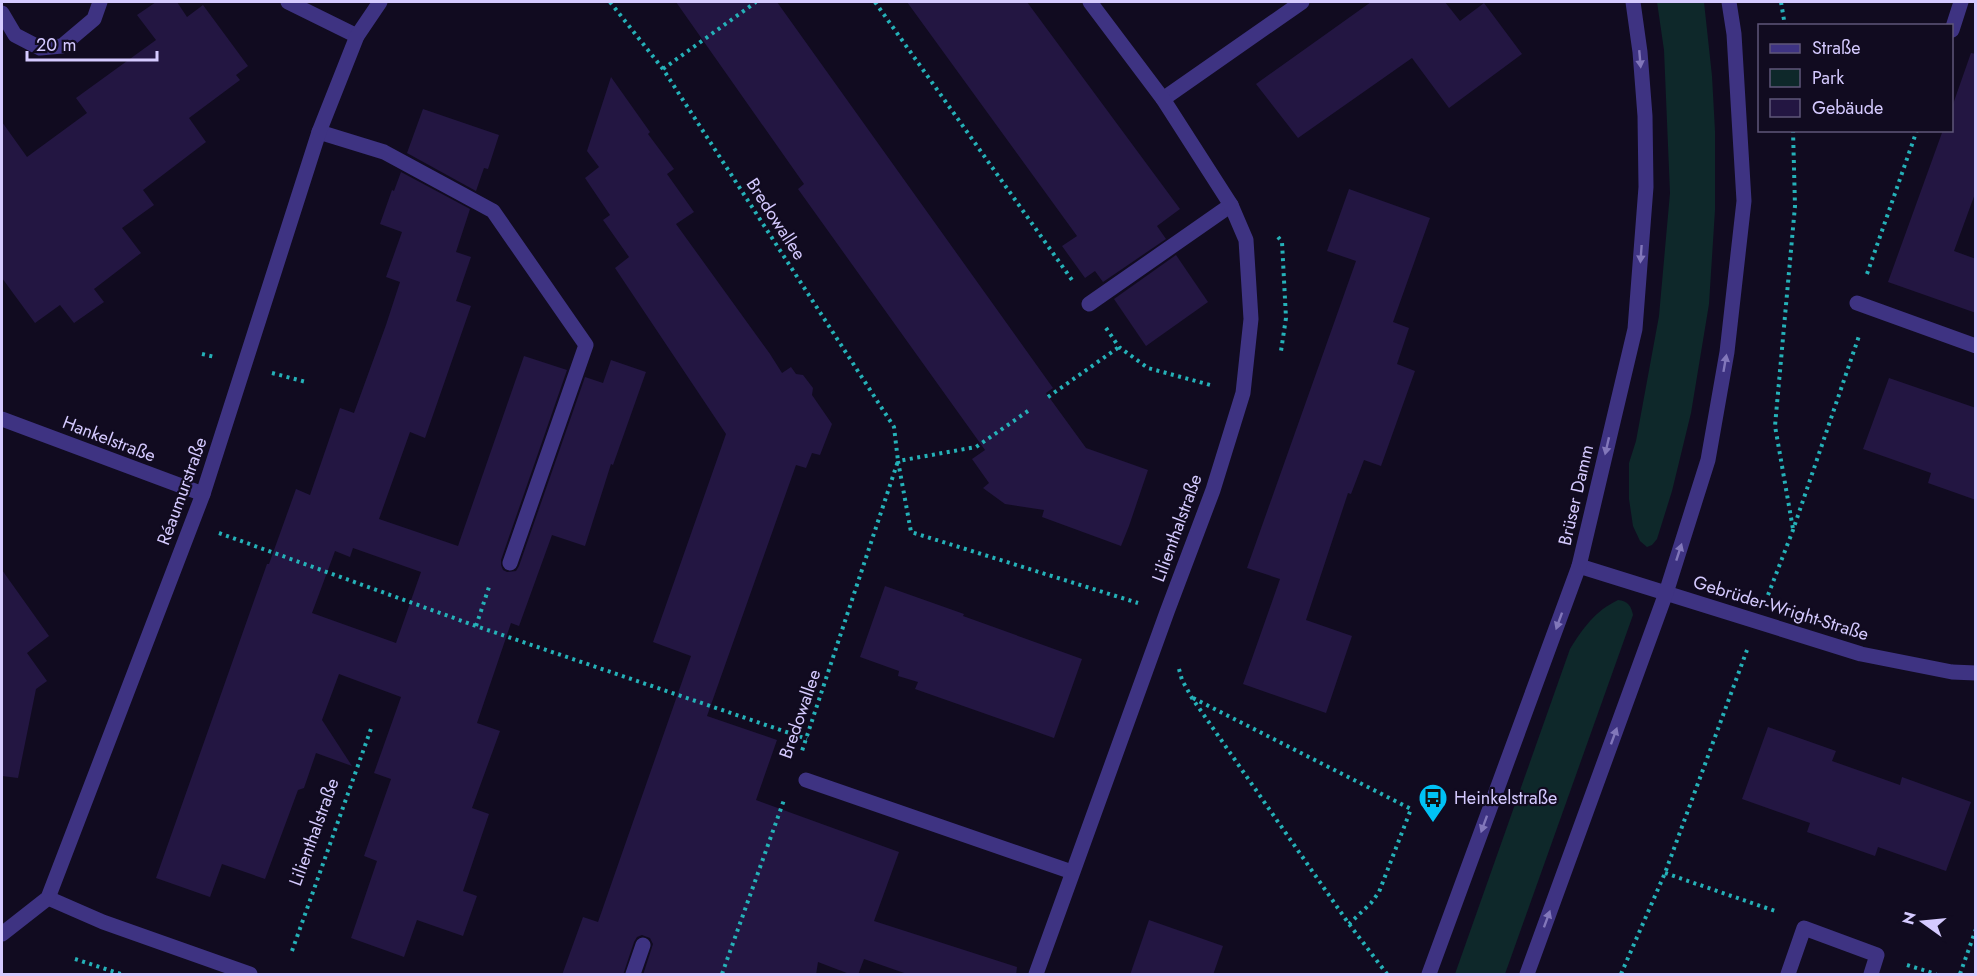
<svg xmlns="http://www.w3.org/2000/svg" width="1977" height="976" font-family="Jost,sans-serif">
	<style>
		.green { fill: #0e282a }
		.building { fill: #231642; fill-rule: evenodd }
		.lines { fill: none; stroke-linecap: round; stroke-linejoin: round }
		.path { stroke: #25b1b8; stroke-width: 4; stroke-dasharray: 3 4.5; stroke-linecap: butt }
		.minor { stroke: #3e3382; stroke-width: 15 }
		.oneway { fill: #8277ba }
		.labels { text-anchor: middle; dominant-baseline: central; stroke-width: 4.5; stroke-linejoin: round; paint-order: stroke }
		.street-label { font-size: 18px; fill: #d5caff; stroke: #110b20 }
		.poi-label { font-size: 18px; fill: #d5caff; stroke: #110b20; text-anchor: start }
	</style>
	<rect width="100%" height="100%" fill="#110b20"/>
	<!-- green -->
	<g class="green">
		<polygon points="1657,2 1704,2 1712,76 1715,131 1715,210 1709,304 1691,413 1672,491 1657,539 1652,545 1647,547 1640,541 1633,526 1629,499 1629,463 1636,441 1659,316 1670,193 1664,50"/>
		<path d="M1618,600c10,1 13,6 15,15l-128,359h-50l115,-325c13,-21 25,-38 48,-49z"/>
	</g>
	<!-- building -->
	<g class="building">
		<polygon points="156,2 177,2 187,17 203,5 248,66 236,75 240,80 189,118 206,142 143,190 154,205 122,228 141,253 94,289 104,302 74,323 60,305 35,323 2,278 2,122 27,157 87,113 76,98 156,40 137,15"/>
		<polygon points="676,2 777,2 1053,388 1046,393 1086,448 1148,470 1129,526 1121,546 1042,517 1044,510 1005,504 983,488 989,483 972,459 985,450 798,189 804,184"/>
		<polygon points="907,2 1027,2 1180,209 1157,226 1166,239 1103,282 1095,271 1085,278 1062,246 1077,236"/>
		<polygon points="1371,2 1445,2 1460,21 1484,3 1522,54 1449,108 1412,58 1298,138 1256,84"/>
		<polygon points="1971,53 1976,54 1976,191 1954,251 1976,259 1976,313 1888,282 1943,130 1952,130 1952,107"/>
		<polygon points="611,77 650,132 648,134 674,169 667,174 694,212 676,224 770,354 782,373 791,367 796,374 803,375 813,388 812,395 832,424 820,455 812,453 806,468 796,465 707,716 777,740 756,800 899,852 874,921 1017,967 1016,975 910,975 864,959 858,975 852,975 818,962 816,975 643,975 653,944 650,938 642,935 637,937 634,942 623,975 562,975 583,917 598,922 691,656 653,642 726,434 615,268 629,257 603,220 610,215 585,178 599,167 587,151"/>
		<polygon points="423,109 499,135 488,169 484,168 476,191 407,153"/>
		<path d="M401,172l69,37 -14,43 15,5 -15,44 15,5 -46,132 -15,-6 -31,87 79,27 66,-190 43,14 -66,190v5l2,5 4,2 9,-1 3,-5 66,-189 18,6 8,-23 35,12 -33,93 -2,-1 -26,82 -33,-11 -33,91 -8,-3 -34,100 23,8 -28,77 17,6 -26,77 14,5 -14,40 -46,-16 -13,37 -53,-19 26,-77 -13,-5 27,-77 -17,-6 27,-76 -62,-23 -17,46 30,46 -36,-13 -12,35 -6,2 -33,89 -43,-15 -12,33 -54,-19 111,-314h2l27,-75 14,6 30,-87 14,5 32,-88 14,-43 -14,-5 16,-45 -22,-8 12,-34 2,1zM353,548l68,24 -25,71 -84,-30 23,-62 15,6z"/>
		<polygon points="1349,189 1430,218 1393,322 1409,328 1397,364 1415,371 1381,466 1364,460 1351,494 1348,493 1306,620 1352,636 1326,713 1243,684 1280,579 1247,568 1356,261 1327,251"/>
		<polygon points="1176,255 1208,302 1146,346 1114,299"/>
		<polygon points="1889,378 1976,408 1976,500 1928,483 1931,473 1863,449"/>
		<polygon points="2,570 49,636 27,653 47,681 36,689 18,778 2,776"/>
		<polygon points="885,586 964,614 963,616 1082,659 1054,738 915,689 918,682 898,676 899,671 860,657"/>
		<polygon points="1768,727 1836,751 1832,761 1900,785 1902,777 1971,802 1946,871 1878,847 1875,856 1807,832 1810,823 1742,799"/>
		<polygon points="1149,920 1223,946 1213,975 1130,975"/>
	</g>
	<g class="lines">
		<!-- path -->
		<g class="path">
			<polyline points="610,2 663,69 894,427 898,461 802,751"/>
			<polyline points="875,2 1072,280"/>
			<polyline points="1781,2 1785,26"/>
			<polyline points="663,69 756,2"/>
			<polyline points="1793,130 1795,206 1775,426 1793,529"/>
			<polyline points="1278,237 1282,242 1286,318 1281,351"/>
			<polyline points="1867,274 1917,130"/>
			<polyline points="1106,328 1119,347 1148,368 1214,386"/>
			<polyline points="202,354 215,357"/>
			<polyline points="272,373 306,382"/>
			<polyline points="1048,397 1119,347"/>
			<polyline points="1028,411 976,447 898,461 911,532 1138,603"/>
			<polyline points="219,533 476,626 807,739"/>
			<polyline points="1768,595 1793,530 1859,336"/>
			<polyline points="476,626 490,584"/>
			<polyline points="1179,669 1182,680 1192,698 1349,924 1387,974"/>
			<polyline points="1193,698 1411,809 1379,892 1371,903 1349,924"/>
			<polyline points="1665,873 1778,912"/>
			<polyline points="292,951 372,726"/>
			<polyline points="75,959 121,974"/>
			<polyline points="1907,965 1936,974"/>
			<polyline points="722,974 784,800"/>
			<polyline points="1621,974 1665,873 1747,650"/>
			<polyline points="1960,974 1976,929"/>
		</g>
		<!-- minor -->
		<g class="minor">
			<polyline points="288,2 357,36"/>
			<polyline points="2,13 15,35 40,48 62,46 94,19 100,2"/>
			<polyline points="1952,30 1961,2"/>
			<polyline points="1163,99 1302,2"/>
			<polyline points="319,132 384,152 493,211 586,345 510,563"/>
			<polyline points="1857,303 1976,346"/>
			<polyline points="1089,304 1231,205"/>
			<polyline points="2,419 203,494"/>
			<polyline points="1579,566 1861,654 1952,672 1976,673"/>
			<polyline points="806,780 1072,872"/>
			<polyline points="48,898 103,922 250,974"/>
			<polyline points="2,934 48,898 203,494 319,132 357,36 380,2"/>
			<polyline points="633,974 643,945"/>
			<polyline points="1036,974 1167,612 1213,490 1243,393 1251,319 1246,240 1231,205 1163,99 1090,2"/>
			<polyline points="1429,974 1579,566 1635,329 1646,187 1645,116 1640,52 1633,2"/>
			<polyline points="1527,974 1666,593 1708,460 1727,352 1744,201 1734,34 1729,2"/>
			<polyline points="1788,974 1804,928 1877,955 1871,974"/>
		</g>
	</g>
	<!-- one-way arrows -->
	<defs><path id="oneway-solid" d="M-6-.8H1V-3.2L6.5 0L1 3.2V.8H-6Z" transform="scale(1.5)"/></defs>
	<g class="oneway">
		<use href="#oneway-solid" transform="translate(1640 59) rotate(85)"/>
		<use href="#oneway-solid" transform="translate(1641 254) rotate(94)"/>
		<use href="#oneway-solid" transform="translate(1725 363) rotate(-80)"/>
		<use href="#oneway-solid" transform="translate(1607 446) rotate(103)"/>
		<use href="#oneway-solid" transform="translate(1679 552) rotate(-72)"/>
		<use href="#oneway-solid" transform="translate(1559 621) rotate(110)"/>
		<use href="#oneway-solid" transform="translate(1614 736) rotate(-70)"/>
		<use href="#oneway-solid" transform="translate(1484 824) rotate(110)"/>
		<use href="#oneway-solid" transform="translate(1547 919) rotate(-70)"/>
	</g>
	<!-- icons -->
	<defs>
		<g id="bus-pin" transform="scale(1.5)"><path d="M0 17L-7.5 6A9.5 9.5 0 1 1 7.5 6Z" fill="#00c2f5" stroke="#110b20"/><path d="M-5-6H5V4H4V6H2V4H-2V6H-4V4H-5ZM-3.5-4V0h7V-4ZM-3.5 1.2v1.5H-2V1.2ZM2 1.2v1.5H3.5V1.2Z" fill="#111"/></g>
	</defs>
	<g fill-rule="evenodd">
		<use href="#bus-pin" x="1433" y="798"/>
	</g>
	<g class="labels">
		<!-- street labels -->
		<g class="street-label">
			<text transform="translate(776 219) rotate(57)">Bredowallee</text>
			<text transform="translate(109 439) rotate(21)">Hankelstraße</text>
			<text transform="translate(182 491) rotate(-70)">Réaumurstraße</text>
			<text transform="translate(1576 495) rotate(-77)">Brüser Damm</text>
			<text transform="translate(1177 528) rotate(-70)">Lilienthalstraße</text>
			<text transform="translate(1781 608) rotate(17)">Gebrüder-Wright-Straße</text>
			<text transform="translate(800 714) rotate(-71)">Bredowallee</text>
			<text transform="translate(314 832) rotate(-70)">Lilienthalstraße</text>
		</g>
		<!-- poi labels -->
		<g class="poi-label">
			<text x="1454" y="798">Heinkelstraße</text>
		</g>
	</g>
	<!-- border -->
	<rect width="1977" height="976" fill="none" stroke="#d5caff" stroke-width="6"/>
	<!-- legend -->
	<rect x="1758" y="24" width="195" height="108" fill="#110b20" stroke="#5f5779" stroke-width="1.5"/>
	<rect x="1770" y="44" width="30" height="9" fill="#3e3382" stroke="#5f5779" stroke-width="1.5"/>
	<text x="1812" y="54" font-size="18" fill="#d5caff">Straße</text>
	<rect x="1770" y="69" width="30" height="18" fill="#0e282a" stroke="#5f5779" stroke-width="1.5"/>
	<text x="1812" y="84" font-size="18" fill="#d5caff">Park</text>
	<rect x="1770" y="99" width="30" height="18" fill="#231642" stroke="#5f5779" stroke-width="1.5"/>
	<text x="1812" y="114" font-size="18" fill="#d5caff">Gebäude</text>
	<!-- north arrow -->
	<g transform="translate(1923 922) rotate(285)" stroke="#110b20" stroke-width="4.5" paint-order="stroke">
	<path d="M0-4.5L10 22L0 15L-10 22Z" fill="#d5caff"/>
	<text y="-9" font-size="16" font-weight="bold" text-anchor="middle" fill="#d5caff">N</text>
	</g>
	<!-- scale -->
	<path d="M27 51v9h130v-9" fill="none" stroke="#d5caff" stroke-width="3"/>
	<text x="36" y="51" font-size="18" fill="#d5caff" stroke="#110b20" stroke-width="4.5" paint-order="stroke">20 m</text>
</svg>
